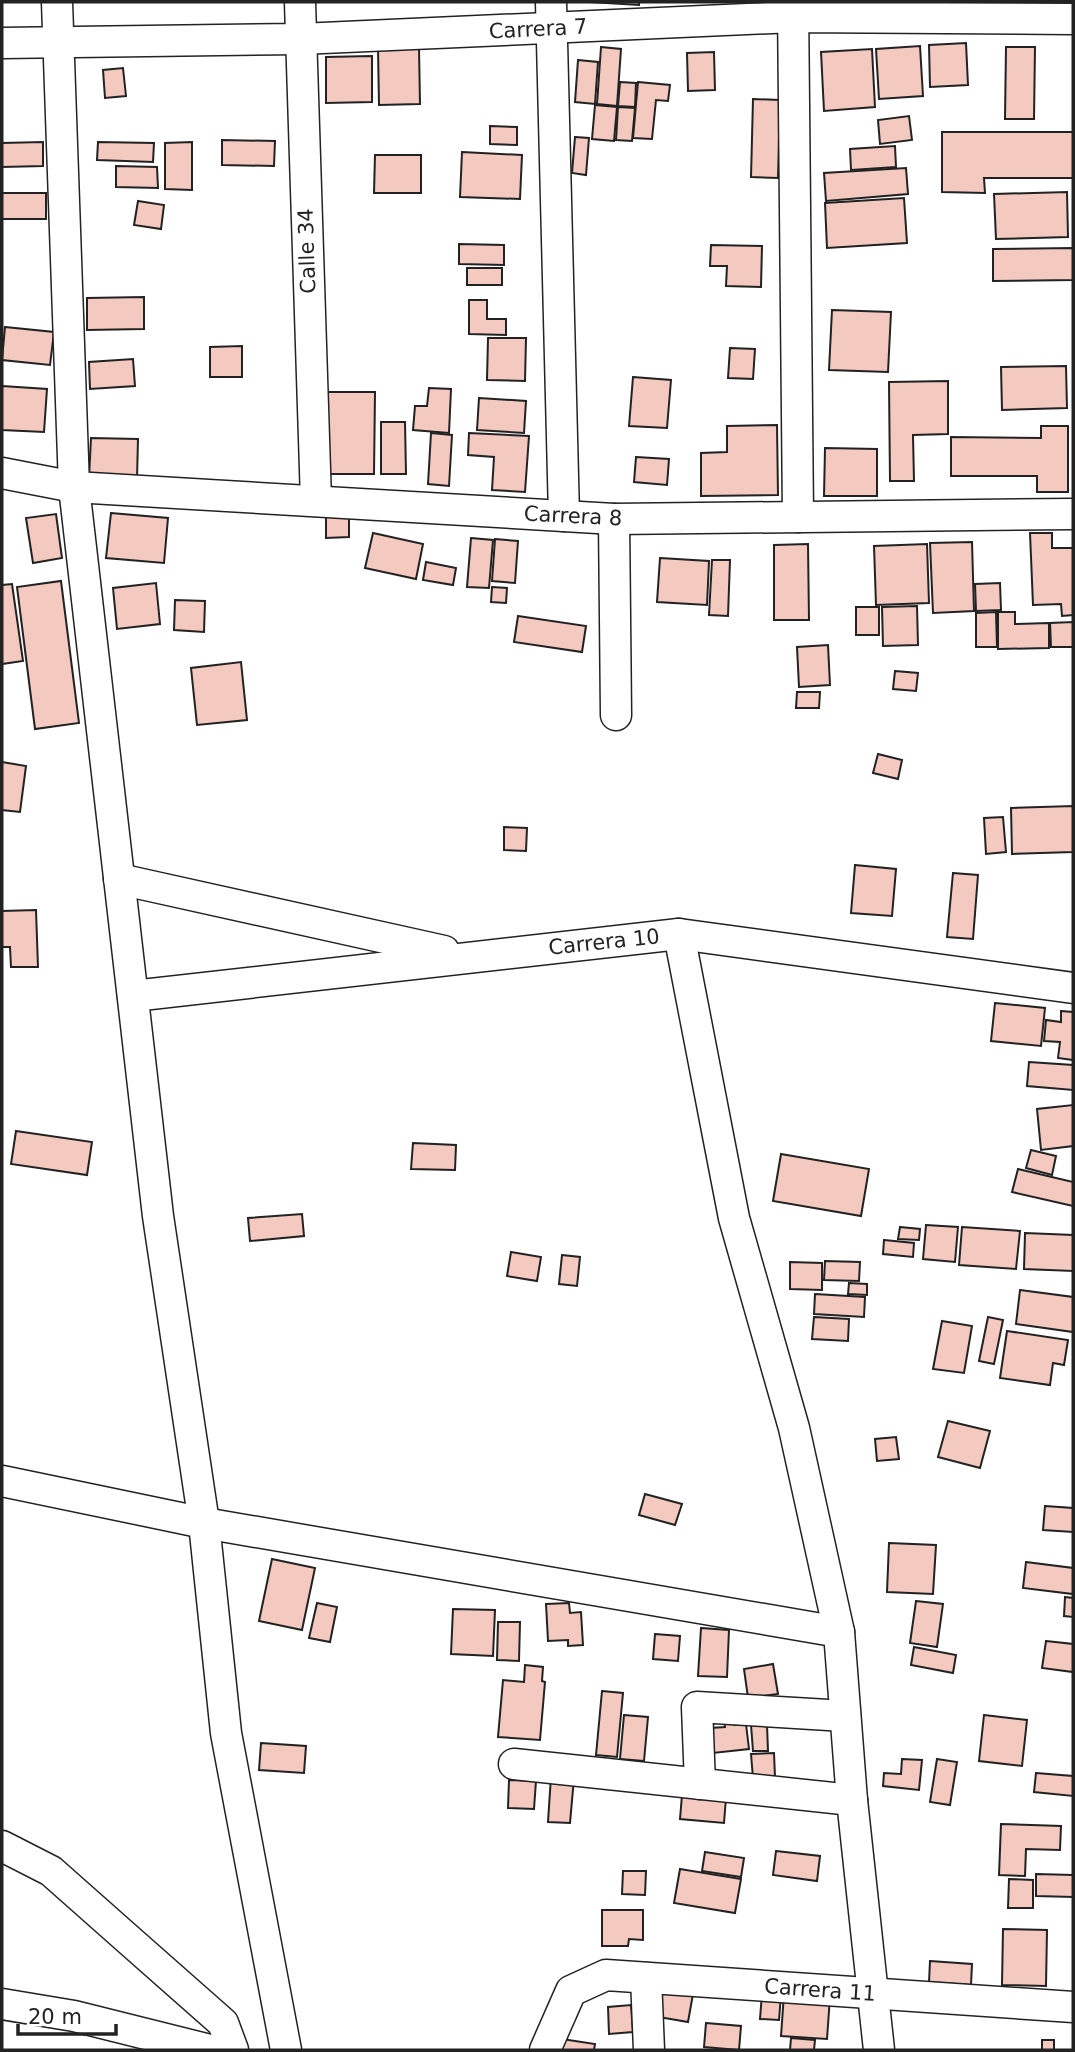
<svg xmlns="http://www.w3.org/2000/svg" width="1075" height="2052" font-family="'DejaVu Sans',sans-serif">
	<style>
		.building { fill: #f3c9c0; stroke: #222; stroke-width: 2 }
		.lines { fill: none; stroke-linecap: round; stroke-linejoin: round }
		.street-casing { stroke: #222; stroke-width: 33 }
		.street { stroke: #fff; stroke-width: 30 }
		.labels { text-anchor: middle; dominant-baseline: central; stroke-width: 5; stroke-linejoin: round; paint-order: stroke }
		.street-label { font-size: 21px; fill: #222; stroke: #fff }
	</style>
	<rect width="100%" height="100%" fill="#fff"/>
	<!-- building -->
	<g class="building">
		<polygon points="589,2 639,2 639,5"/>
		<polygon points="966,43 968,85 930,87 929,45"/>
		<polygon points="920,46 923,96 879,99 876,49"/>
		<polygon points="601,47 621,49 617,106 597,104"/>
		<polygon points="1006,47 1035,47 1034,119 1005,119"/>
		<polygon points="419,48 420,104 379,105 378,49"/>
		<polygon points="872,49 875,107 824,111 821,52"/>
		<polygon points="714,52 715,90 688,91 687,53"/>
		<polygon points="372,56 372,102 326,103 326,57"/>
		<polygon points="578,60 598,62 595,104 575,102"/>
		<polygon points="123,68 126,96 105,98 103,70"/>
		<polygon points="620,82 636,83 635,107 618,106"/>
		<polygon points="638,82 670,85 668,101 656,100 652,139 633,138"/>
		<polygon points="753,99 780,100 778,178 751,177"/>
		<polygon points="595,105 617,107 614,141 592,139"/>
		<polygon points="618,107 635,108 632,141 616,140"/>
		<polygon points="909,116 912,140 880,144 878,120"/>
		<polygon points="490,126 517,127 517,145 490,144"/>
		<polygon points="942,132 1073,132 1073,178 984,178 985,193 942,192"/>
		<polygon points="575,137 589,138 586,175 572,173"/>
		<polygon points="222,140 275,141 274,166 222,165"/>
		<polygon points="43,142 43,166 2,167 2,143"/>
		<polygon points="98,142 154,143 153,162 97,160"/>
		<polygon points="192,142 192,190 165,189 165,143"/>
		<polygon points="895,146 896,167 851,170 850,149"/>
		<polygon points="462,152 522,155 520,199 460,197"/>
		<polygon points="375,155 421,155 421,193 374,193"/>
		<polygon points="116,166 157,167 158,188 116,187"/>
		<polygon points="906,168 908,194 826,201 824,173"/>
		<polygon points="1067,192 1068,237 996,239 994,194"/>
		<rect x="2" y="193" width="44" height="26"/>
		<polygon points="904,198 907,243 827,248 825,203"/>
		<polygon points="138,201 164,205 161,229 134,225"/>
		<polygon points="459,244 504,245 504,265 459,264"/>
		<polygon points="711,245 762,246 761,287 726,286 727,266 710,266"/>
		<polygon points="1073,248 1073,280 993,281 993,249"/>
		<rect x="467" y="268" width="35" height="17"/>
		<polygon points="144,297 144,329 87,330 87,298"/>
		<polygon points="469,300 487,300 487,319 506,319 506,335 469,334"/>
		<polygon points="832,310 891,312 888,372 829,370"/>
		<polygon points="5,327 54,332 50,365 2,360"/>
		<polygon points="488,338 526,338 525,381 487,380"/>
		<polygon points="242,346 242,377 210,377 210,347"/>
		<polygon points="730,348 755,349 753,379 728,378"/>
		<polygon points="133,359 135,386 90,389 89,362"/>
		<polygon points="1066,366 1067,408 1002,410 1001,367"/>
		<polygon points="633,377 671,380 667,428 629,426"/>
		<polygon points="948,381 948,434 913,435 914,481 890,481 889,382"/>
		<polygon points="2,386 47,389 44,432 2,430"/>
		<polygon points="429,388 451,389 449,433 413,430 415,406 427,406"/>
		<polygon points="324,392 375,392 374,474 324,474"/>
		<polygon points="479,398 526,401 524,433 477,430"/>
		<polygon points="381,422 405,422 406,474 381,474"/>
		<polygon points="777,425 778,495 701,496 701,453 727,452 727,426"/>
		<polygon points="1041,426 1068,426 1068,492 1037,492 1037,476 951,476 951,437 1041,438"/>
		<polygon points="431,433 452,435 449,486 428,484"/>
		<polygon points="469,433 529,436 525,492 492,490 494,457 468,455"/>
		<polygon points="91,438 138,439 137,479 89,478"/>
		<polygon points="825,448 877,449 877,496 824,496"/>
		<polygon points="636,457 669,459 667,485 634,482"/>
		<polygon points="111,513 168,518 164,563 106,558"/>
		<polygon points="56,514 62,558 33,563 26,518"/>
		<polygon points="349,515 349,537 326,538 326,516"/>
		<polygon points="373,533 423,544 416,579 365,568"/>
		<polygon points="1030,533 1052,533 1052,548 1073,548 1073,615 1062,616 1061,604 1033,605"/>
		<polygon points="471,538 493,540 489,588 467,587"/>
		<polygon points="495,539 518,541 515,583 492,581"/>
		<polygon points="972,542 974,611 933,613 930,543"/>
		<polygon points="808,544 809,620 774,620 774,545"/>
		<polygon points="927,544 929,603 876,605 874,546"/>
		<polygon points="660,558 709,561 707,605 657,602"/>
		<polygon points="712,560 730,560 728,616 709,615"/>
		<polygon points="426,562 456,568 453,585 423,580"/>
		<polygon points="61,581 79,723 35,729 17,587"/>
		<polygon points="156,583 160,624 117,629 113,588"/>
		<polygon points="1000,583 1001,610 976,611 975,584"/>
		<polygon points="12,584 23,661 2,664 2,585"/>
		<polygon points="492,587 507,588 506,603 491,602"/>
		<polygon points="175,600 205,601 204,632 174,630"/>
		<polygon points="917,606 918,645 883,646 882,607"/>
		<rect x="856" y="607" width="23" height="28"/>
		<polygon points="996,612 997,647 976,647 976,613"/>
		<polygon points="998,612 1015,612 1015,624 1049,623 1049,648 998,649"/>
		<polygon points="518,616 586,626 582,652 514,642"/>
		<polygon points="1073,622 1073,647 1051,647 1050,623"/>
		<polygon points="828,645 830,685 799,687 797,647"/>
		<polygon points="241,662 247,720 197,725 191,668"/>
		<polygon points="895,671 918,673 916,691 893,689"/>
		<polygon points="797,692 820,692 819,708 796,708"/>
		<polygon points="878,754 902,760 898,779 873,773"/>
		<polygon points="2,762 26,766 20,812 2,810"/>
		<polygon points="1073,806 1073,852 1012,854 1011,808"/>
		<polygon points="1003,817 1006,852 986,854 984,818"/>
		<polygon points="504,827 527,828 526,851 504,850"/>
		<polygon points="855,865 896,869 892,916 851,913"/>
		<polygon points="953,873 978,875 973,939 947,937"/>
		<polygon points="36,910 38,967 11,967 10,947 2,947 2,911"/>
		<polygon points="995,1003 1045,1008 1041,1046 991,1041"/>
		<polygon points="1061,1011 1073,1012 1073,1060 1058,1058 1060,1042 1044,1041 1046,1020 1061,1022"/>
		<polygon points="1029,1062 1073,1065 1073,1090 1027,1086"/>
		<polygon points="1073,1105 1073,1146 1041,1150 1037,1109"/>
		<polygon points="16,1131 92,1142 87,1175 11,1164"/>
		<polygon points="413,1143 456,1145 455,1170 411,1169"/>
		<polygon points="1031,1150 1056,1156 1052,1175 1026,1168"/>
		<polygon points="781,1154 869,1169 861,1216 773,1201"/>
		<polygon points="1018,1169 1073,1182 1073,1206 1012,1192"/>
		<polygon points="302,1214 304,1236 250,1241 248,1218"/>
		<polygon points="926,1225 958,1227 955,1262 923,1259"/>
		<polygon points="900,1227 920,1229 919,1240 898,1239"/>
		<polygon points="962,1227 1020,1231 1016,1269 959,1265"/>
		<polygon points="1025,1233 1073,1235 1073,1271 1024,1269"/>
		<polygon points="884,1240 914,1243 913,1257 883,1254"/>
		<polygon points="511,1252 541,1257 537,1281 507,1276"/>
		<polygon points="562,1255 580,1257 577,1286 559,1284"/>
		<polygon points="825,1261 860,1262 859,1281 824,1280"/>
		<polygon points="790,1262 822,1263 822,1290 790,1289"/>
		<polygon points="849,1283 867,1284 867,1295 848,1294"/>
		<polygon points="1020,1290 1073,1297 1073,1332 1016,1324"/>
		<polygon points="815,1294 865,1297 864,1317 814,1314"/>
		<polygon points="814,1317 849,1319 848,1341 812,1339"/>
		<polygon points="988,1317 1003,1320 994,1364 979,1361"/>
		<polygon points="942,1321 972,1326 964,1373 933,1369"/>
		<polygon points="1007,1331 1068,1340 1064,1365 1053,1363 1050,1385 1000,1378"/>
		<polygon points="948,1421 990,1431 980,1468 938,1457"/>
		<polygon points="896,1437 899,1459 877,1461 875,1439"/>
		<polygon points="645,1494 682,1504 675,1525 639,1515"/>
		<polygon points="1045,1506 1073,1508 1073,1532 1043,1530"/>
		<polygon points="889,1543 936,1545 933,1594 887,1592"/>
		<polygon points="272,1559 315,1568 302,1630 259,1621"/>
		<polygon points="1026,1562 1073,1568 1073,1594 1023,1588"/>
		<polygon points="1065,1597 1073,1598 1073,1617 1064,1616"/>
		<polygon points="916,1601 943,1604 937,1647 910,1643"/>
		<polygon points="317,1603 337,1607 330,1642 309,1638"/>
		<polygon points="569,1603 570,1613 581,1612 583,1645 568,1646 568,1640 548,1641 546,1604"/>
		<polygon points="453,1609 495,1610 493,1656 451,1654"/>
		<polygon points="498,1622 520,1622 519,1661 497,1660"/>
		<polygon points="701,1628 729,1630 727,1677 698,1676"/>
		<polygon points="655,1634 680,1636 678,1661 653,1659"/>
		<polygon points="1046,1641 1073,1644 1073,1672 1042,1668"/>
		<polygon points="914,1647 956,1655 953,1673 911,1665"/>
		<polygon points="773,1664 778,1694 748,1698 744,1669"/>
		<polygon points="525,1665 543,1667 542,1681 545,1682 540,1740 498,1737 503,1680 524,1682"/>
		<polygon points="602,1691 623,1693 617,1757 596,1755"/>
		<polygon points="624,1715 648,1717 644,1761 620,1759"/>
		<polygon points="984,1715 1027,1720 1022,1766 979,1761"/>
		<polygon points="734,1720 734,1725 746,1724 749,1749 713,1753 710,1728 725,1727 724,1721"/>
		<polygon points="751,1725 767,1725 768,1751 753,1751"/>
		<polygon points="261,1743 306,1746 304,1773 259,1770"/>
		<polygon points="774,1753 775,1777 753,1778 751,1754"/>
		<polygon points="902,1759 922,1760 919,1790 883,1786 884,1773 901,1774"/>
		<polygon points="937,1759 957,1762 950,1805 930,1802"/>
		<polygon points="1036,1773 1073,1776 1073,1796 1034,1792"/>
		<polygon points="551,1776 574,1778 570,1823 548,1822"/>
		<polygon points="509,1780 536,1781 534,1809 508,1808"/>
		<polygon points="682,1795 726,1798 724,1823 680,1819"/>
		<polygon points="1001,1824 1061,1826 1060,1850 1026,1849 1025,1876 999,1875"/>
		<polygon points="776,1851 820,1856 817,1881 773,1875"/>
		<polygon points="705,1852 744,1858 741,1877 702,1871"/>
		<polygon points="680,1869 741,1879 735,1913 674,1903"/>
		<polygon points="623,1871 646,1871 645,1895 622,1894"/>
		<polygon points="1036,1874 1073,1875 1073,1897 1036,1896"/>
		<polygon points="1009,1879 1033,1880 1033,1908 1008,1908"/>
		<polygon points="602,1910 643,1910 643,1940 629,1939 628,1946 602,1946"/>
		<polygon points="1003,1929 1047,1930 1046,1986 1002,1985"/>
		<polygon points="930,1961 972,1964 971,1985 929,1982"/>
		<polygon points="658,1988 693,1994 688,2022 653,2016"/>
		<polygon points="762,1993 781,1995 779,2020 760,2019"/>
		<polygon points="784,1994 830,1997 827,2039 781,2036"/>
		<polygon points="631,2005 633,2032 609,2034 608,2007"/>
		<polygon points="706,2023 741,2026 739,2050 704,2047"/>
		<polygon points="791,2038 815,2040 814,2050 790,2050"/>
		<polygon points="562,2039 595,2044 594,2050 560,2050"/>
		<rect x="1042" y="2040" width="12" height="10"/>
	</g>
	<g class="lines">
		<!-- street casing -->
		<g class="street-casing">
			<g id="street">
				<polyline points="57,2 74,487 158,1216 204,1523 226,1733 286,2050"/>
				<polyline points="300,2 316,501"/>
				<polyline points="551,2 564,516"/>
				<polyline points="793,2 798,517"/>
				<polyline points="2,43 300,39 793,17 1073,19"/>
				<polyline points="2,473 74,487 614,519 1073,514"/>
				<polyline points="614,519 616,715"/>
				<polyline points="119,879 444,951"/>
				<polyline points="679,934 734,1218 794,1428 839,1632 852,1800 879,2050"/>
				<polyline points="133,996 679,934 1073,988"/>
				<polyline points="2,1481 204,1523 839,1632"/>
				<polyline points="514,1764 852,1800"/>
				<polyline points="700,1784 697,1707 845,1716"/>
				<polyline points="2,1846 51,1871 121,1933 223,2023 233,2050"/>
				<polyline points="646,1978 649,2050"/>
				<polyline points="2,2004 74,2016 210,2050"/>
				<polyline points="545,2050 571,1991 606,1975 1073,2007"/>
			</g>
		</g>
		<!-- street -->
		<use href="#street" class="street"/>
	</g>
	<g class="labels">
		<!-- street labels -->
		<g class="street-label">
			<text transform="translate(538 29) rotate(-3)">Carrera 7</text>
			<text transform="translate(307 251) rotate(-92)">Calle 34</text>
			<text transform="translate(573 516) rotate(3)">Carrera 8</text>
			<text transform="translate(604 942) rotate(-6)">Carrera 10</text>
			<text transform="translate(820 1990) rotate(4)">Carrera 11</text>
		</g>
	</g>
	<!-- border -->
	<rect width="1075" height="2052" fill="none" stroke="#222222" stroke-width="7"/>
	<!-- scale -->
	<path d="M18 2024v10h98v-10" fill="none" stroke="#222222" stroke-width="3.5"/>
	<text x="28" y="2024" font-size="21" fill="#222222" stroke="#ffffff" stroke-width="5" paint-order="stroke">20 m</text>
</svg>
